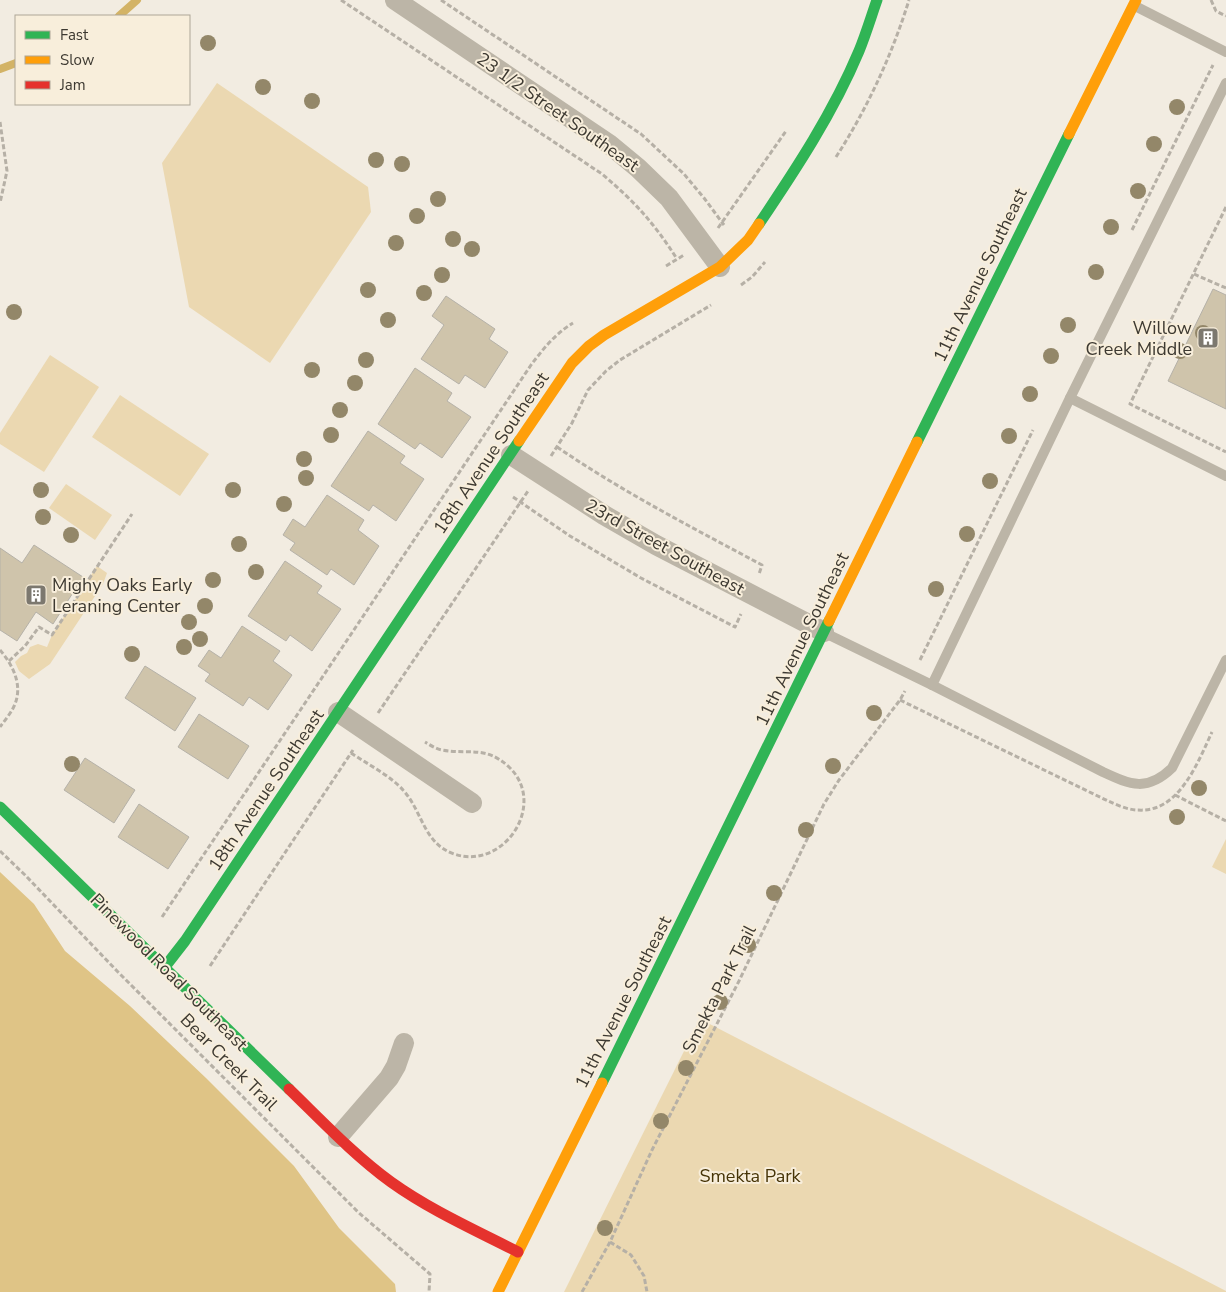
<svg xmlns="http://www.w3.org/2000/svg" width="1226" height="1292" font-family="'Nunito Sans',sans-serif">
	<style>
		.green { fill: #ebd8b1 }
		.forest { fill: #dfc486 }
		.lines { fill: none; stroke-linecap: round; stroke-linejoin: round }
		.stream { stroke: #d3b366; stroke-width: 8 }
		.building { fill: #cfc4ab; stroke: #b5b1a8 }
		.path { stroke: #b6b0a6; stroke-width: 3; stroke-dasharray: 5 2.5; stroke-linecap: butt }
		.lane { stroke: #bcb5a7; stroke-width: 10 }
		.street { stroke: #bcb5a7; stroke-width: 20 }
		.fast { stroke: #30b455; stroke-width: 11 }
		.slow { stroke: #ff9f0a; stroke-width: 11 }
		.jam { stroke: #e5322d; stroke-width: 11 }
		.tree { fill: #938769 }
		.labels { text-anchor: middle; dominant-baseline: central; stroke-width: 4; stroke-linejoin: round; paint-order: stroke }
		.street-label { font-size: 18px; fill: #3d3931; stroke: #f8eedb }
		.poi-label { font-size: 18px; fill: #3d3931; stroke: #f8eedb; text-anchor: end }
		.park-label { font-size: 18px; fill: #463407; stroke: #f8eedb }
	</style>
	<rect width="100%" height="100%" fill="#f2ece1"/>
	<!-- green -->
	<g class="green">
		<polygon points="217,83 368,187 371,212 270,363 189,307 162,163"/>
		<polygon points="50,355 99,387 44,472 0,444 0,433"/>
		<polygon points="120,395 209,454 180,496 92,437"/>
		<polygon points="66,484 112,515 95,540 49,508"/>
		<polygon points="97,566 107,573 103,584 50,664 29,679 19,671 15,662 21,656 27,653 30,647 38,644 47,647 52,635"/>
		<polygon points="1226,839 1226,874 1212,867"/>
		<polygon points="700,1019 1226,1291 1226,1292 564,1292"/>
	</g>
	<!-- forest -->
	<polygon class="forest" points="0,872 34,904 65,951 130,1006 206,1078 294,1166 339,1228 395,1284 396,1292 0,1292"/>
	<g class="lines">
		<!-- stream -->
		<g class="stream">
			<polyline points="119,16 137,0"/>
			<polyline points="0,69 16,63"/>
		</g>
	</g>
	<!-- building -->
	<g class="building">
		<polygon points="1213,289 1226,295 1226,409 1168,381"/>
		<polygon points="446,296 495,329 489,339 508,352 485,388 465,375 459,384 421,359 444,325 432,316"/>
		<polygon points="415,368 452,393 447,401 471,417 442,458 420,443 415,449 378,424"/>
		<polygon points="368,431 405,456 400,463 424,479 396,521 373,505 369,511 331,486"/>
		<polygon points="327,495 364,520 358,530 379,546 354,585 331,569 327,575 290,550 295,543 283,535 293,519 305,527"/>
		<polygon points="34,545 83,577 53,624 36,612 17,641 0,630 0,548 22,563"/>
		<polygon points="285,561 322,586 317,593 341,609 312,651 290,635 286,641 248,616"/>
		<polygon points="242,626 280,651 273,661 292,675 268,710 249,697 243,706 205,681 210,674 198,666 209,650 221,658"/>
		<polygon points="145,666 196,698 175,731 125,698"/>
		<polygon points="199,714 249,746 228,779 178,747"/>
		<polygon points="85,758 135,790 114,823 64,790"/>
		<polygon points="139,804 189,837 168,869 118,837"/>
	</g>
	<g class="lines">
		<!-- path -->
		<g class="path">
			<path d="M341,0l261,174c33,28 52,49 75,85"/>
			<polyline points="441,0 641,134 684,174 704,198 724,225"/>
			<polyline points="1211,0 1216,11 1226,16"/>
			<polyline points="0,122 7,171 0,203"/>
			<path d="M836,157c31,-48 56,-102 73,-157"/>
			<polyline points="1226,207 1130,404 1226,452"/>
			<polyline points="718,228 786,131"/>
			<polyline points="1132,230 1213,65"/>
			<polyline points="666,266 684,255"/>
			<polyline points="1194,274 1226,288"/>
			<polyline points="741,285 752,277 765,262"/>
			<path d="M557,447c66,45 136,81 205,118l-3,9"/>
			<polyline points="551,456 572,423 588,390 606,371 620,360 711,305"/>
			<polyline points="513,497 570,536 641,578 735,627 741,614"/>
			<path d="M0,650c12,14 23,34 15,54 -3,8 -10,16 -15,23"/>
			<polyline points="920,660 1033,430"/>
			<polyline points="9,661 25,646 39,627 52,635 132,514"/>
			<path d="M900,700l208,101c9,4 20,9 30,9 41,3 60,-48 74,-78"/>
			<polyline points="378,713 528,491"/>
			<path d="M351,753c15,10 41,24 52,37 20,22 20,53 51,64 50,17 94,-50 55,-87 -24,-22 -39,-12 -67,-17 -6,-1 -12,-5 -17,-8"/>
			<polyline points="1175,795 1226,821"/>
			<polyline points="0,851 25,875 118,972 358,1212 430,1274 429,1292"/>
			<path d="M162,917l369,-552c12,-16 25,-32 42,-42"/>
			<polyline points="210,966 353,750"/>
			<polyline points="610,1242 631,1255 644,1276 647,1292"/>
			<polyline points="582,1292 610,1242 652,1150 739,981 824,804 839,780 900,700 905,691"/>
		</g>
		<!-- lane -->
		<g class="lane">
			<polyline points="1135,6 1226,52"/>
			<polyline points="1070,398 1226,476"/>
			<path d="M825,633l107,52 171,87c28,13 44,20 69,-4l54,-108"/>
			<polyline points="932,685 1070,398 1226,83"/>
		</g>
		<!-- street -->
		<g class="street">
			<polyline points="395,0 609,144 638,168 669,198 720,267"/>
			<polyline points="511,455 604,515 656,545 824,632"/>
			<polyline points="338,712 472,803"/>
			<polyline points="338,1137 389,1078 396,1066 404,1043"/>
		</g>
		<!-- fast -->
		<g class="fast">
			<path d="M759,224c37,-55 74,-111 100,-173 7,-17 12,-34 18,-51"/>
			<polyline points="917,442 1069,134"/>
			<polyline points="0,807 289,1089"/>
			<polyline points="164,968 185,941 519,441"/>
			<polyline points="602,1083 829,621"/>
		</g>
		<!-- slow -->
		<g class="slow">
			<polyline points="1069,134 1136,0"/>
			<polyline points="519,441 572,363 589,346 604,335 720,267 748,240 759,224"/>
			<polyline points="829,621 917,442"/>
			<polyline points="498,1292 602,1083"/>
		</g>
		<!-- jam -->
		<path class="jam" d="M289,1089c33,32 65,66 102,93 39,28 84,48 127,70"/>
	</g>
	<!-- trees -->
	<g class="tree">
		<circle cx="208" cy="43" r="8"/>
		<circle cx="263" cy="87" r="8"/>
		<circle cx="312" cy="101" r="8"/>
		<circle cx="1177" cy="107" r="8"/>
		<circle cx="1154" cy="144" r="8"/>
		<circle cx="376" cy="160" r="8"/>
		<circle cx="402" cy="164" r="8"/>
		<circle cx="1138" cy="191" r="8"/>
		<circle cx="438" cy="199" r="8"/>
		<circle cx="417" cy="216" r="8"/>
		<circle cx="1111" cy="227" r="8"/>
		<circle cx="453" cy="239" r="8"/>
		<circle cx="396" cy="243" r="8"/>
		<circle cx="472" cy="249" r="8"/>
		<circle cx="1096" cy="272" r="8"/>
		<circle cx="442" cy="275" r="8"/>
		<circle cx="368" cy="290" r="8"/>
		<circle cx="424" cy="293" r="8"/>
		<circle cx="14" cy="312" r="8"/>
		<circle cx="388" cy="320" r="8"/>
		<circle cx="1068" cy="325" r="8"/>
		<circle cx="1203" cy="333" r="8"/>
		<circle cx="1180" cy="351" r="8"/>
		<circle cx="1051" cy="356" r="8"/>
		<circle cx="366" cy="360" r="8"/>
		<circle cx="312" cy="370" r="8"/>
		<circle cx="355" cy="383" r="8"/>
		<circle cx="1030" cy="394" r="8"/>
		<circle cx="340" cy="410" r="8"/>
		<circle cx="331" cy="435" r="8"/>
		<circle cx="1009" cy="436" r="8"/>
		<circle cx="304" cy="459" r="8"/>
		<circle cx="306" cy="478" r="8"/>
		<circle cx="990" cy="481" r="8"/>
		<circle cx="41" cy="490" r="8"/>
		<circle cx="233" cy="490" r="8"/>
		<circle cx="284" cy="504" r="8"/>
		<circle cx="43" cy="517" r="8"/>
		<circle cx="967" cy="534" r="8"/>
		<circle cx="71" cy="535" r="8"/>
		<circle cx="239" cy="544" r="8"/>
		<circle cx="256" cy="572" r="8"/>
		<circle cx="213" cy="580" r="8"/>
		<circle cx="936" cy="589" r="8"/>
		<circle cx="205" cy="606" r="8"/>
		<circle cx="189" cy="622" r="8"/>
		<circle cx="200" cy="639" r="8"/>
		<circle cx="184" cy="647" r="8"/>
		<circle cx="132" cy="654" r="8"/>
		<circle cx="874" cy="713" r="8"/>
		<circle cx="72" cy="764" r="8"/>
		<circle cx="833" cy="766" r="8"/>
		<circle cx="1199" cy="788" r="8"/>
		<circle cx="1177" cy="817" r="8"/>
		<circle cx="806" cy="830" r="8"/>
		<circle cx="774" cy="893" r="8"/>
		<circle cx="748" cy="945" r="8"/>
		<circle cx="720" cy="1002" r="8"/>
		<circle cx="686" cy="1068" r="8"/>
		<circle cx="661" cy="1121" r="8"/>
		<circle cx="605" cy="1228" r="8"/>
	</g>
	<!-- icons -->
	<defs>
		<g id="building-square" transform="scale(1.125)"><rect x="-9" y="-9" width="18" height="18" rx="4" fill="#7c786f" stroke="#f8eedb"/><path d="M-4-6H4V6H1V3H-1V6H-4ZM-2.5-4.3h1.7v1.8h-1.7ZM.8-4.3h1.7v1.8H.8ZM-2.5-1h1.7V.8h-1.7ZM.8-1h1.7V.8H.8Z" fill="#fff"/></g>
	</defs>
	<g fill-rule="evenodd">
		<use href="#building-square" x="1208" y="338"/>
		<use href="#building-square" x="36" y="595"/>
	</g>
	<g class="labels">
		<!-- street labels -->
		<g class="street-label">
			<text transform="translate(558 112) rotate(35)">23 1/2 Street Southeast</text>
			<text transform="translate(980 275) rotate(-64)">11th Avenue Southeast</text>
			<text transform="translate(491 453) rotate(-56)">18th Avenue Southeast</text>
			<text transform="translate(665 547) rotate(29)">23rd Street Southeast</text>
			<text transform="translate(802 639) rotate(-64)">11th Avenue Southeast</text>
			<text transform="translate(266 790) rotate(-56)">18th Avenue Southeast</text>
			<text transform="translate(169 972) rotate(45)">Pinewood Road Southeast</text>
			<text transform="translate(719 989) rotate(-63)">Smekta Park Trail</text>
			<text transform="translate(623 1002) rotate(-63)">11th Avenue Southeast</text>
			<text transform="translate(229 1062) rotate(45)">Bear Creek Trail</text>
		</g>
		<!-- poi labels -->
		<g class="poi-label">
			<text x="1192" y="328">Willow<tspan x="1192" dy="21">Creek Middle</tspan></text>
			<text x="52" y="585" text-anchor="start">Mighy Oaks Early<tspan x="52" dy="21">Leraning Center</tspan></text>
		</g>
		<!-- park labels -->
		<g class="park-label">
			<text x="750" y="1176">Smekta Park</text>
		</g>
	</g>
	<!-- legend -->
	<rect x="15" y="15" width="175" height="90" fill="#f8eedb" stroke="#ada697"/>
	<rect x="25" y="31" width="25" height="8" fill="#30b455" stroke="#ada697"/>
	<text x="60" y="40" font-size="15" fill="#3d3931">Fast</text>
	<rect x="25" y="56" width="25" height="8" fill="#ff9f0a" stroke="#ada697"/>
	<text x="60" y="65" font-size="15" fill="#3d3931">Slow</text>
	<rect x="25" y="81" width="25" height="8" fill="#e5322d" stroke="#ada697"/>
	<text x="60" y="90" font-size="15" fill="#3d3931">Jam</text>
</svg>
